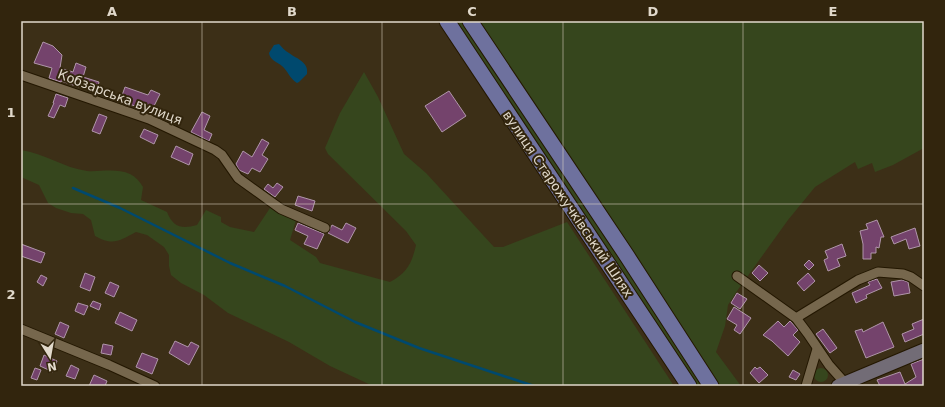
<svg xmlns="http://www.w3.org/2000/svg" width="945" height="407" font-family="'DejaVu Sans',sans-serif">
	<style>
		.green { fill: #36461d }
		.water { fill: #00496e }
		.lines { fill: none; stroke-linecap: round; stroke-linejoin: round }
		.stream { stroke: #00496e; stroke-width: 2.5 }
		.building { fill: #74436c; stroke: #b096aa }
		.street-casing { stroke: #231701; stroke-width: 11 }
		.secondary-casing { stroke: #231701; stroke-width: 15 }
		.primary-casing { stroke: #231701; stroke-width: 17 }
		.street { stroke: #76674d; stroke-width: 9 }
		.secondary { stroke: #726c76; stroke-width: 13 }
		.primary { stroke: #6e719e; stroke-width: 15 }
		.grid { fill: none; stroke: #e1d9cb; stroke-width: 1; stroke-opacity: 0.55 }
		.labels { text-anchor: middle; dominant-baseline: central; stroke-width: 4; stroke-linejoin: round; paint-order: stroke }
		.street-label { font-size: 13px; fill: #e1d9cb; stroke: #32250d }
		.neatline { fill: none; stroke: #e1d9cb; stroke-width: 1.5 }
		.grid-label { font-size: 13px; text-anchor: middle; font-weight: bold; fill: #e1d9cb }
	</style>
	<rect width="100%" height="100%" fill="#3c2f17"/>
	<!-- green -->
	<g class="green">
		<polygon points="453,21 464,21 707,386 695,386"/>
		<polygon points="480,21 924,21 924,148 893,165 875,172 872,163 858,169 855,162 815,187 788,220 737,291 728,305 725,326 716,352 741,386 714,386"/>
		<path d="M364,72l14,25 26,57 22,19 68,74h9l64,-25 107,164h-301l-43,-20 -41,-24 -61,-29 -24,-18 -23,-12 -10,-8 -2,-9v-11l-5,-8 -17,-12 -11,-3c-17,9 -23,14 -41,4l-4,-16 -8,-6 -12,-1 -15,-5 -8,-5 -9,-18 -18,-8v-27c23,3 43,18 66,21 13,1 30,-3 43,3 6,3 10,8 13,13l-2,13 26,12c6,16 16,17 30,13l9,-15 15,7v5l9,5 24,5 16,-24 26,12 -6,20 26,17 4,6 70,19c17,-9 22,-19 26,-37l-10,-14 -78,-77 -3,-6 15,-35z"/>
		<circle cx="821" cy="375" r="7"/>
	</g>
	<!-- water -->
	<path class="water" d="M279,44c3,3 6,7 10,9 8,6 20,9 18,21l-8,8 -2,1c-7,-4 -9,-12 -15,-17 -5,-4 -12,-6 -13,-13l5,-8z"/>
	<g class="lines">
		<!-- stream -->
		<polyline class="stream" points="73,188 120,208 230,263 285,286 355,322 419,348 534,386"/>
	</g>
	<!-- building -->
	<g class="building">
		<polygon points="43,42 53,46 62,55 60,68 73,72 76,63 86,67 83,77 99,82 97,90 80,85 79,87 61,81 61,82 49,78 52,68 34,63"/>
		<polygon points="125,87 148,95 151,90 160,94 152,110 138,104 138,107 120,101"/>
		<polygon points="449,91 466,116 442,132 425,106"/>
		<polygon points="56,94 68,98 65,107 60,105 54,118 48,116 54,103 53,103"/>
		<polygon points="202,112 210,116 204,130 212,134 209,141 191,132"/>
		<polygon points="99,114 107,117 100,134 92,131"/>
		<polygon points="144,129 158,135 154,144 140,137"/>
		<polygon points="262,139 269,143 262,155 268,159 260,172 252,168 248,174 239,170 236,164 243,151 252,157"/>
		<polygon points="176,146 193,154 189,165 171,157"/>
		<polygon points="277,183 283,187 275,197 264,189 268,184 273,188"/>
		<polygon points="298,196 315,201 312,211 295,205"/>
		<polygon points="877,220 884,237 881,237 879,248 876,247 876,253 871,253 871,259 863,259 863,244 860,231 868,229 866,224"/>
		<polygon points="298,223 324,234 317,249 304,244 308,236 295,230"/>
		<polygon points="346,223 356,228 348,243 328,233 332,225 342,230"/>
		<polygon points="915,228 920,246 909,249 906,239 894,244 891,237"/>
		<polygon points="21,244 45,253 41,263 21,256"/>
		<polygon points="842,244 846,256 837,259 840,266 828,271 824,260 828,258 825,251"/>
		<polygon points="809,260 814,265 809,270 804,265"/>
		<polygon points="759,265 768,273 760,281 752,273"/>
		<polygon points="85,273 95,277 90,291 80,287"/>
		<polygon points="808,273 815,281 804,291 797,283"/>
		<polygon points="41,275 47,278 43,286 37,282"/>
		<polygon points="877,279 882,288 866,295 867,298 856,303 852,293 870,285 868,282"/>
		<polygon points="902,280 908,282 910,293 894,296 891,282"/>
		<polygon points="110,282 119,286 114,297 105,293"/>
		<polygon points="737,293 747,299 740,309 731,303"/>
		<polygon points="93,301 101,304 99,310 90,306"/>
		<polygon points="78,303 88,306 84,315 75,311"/>
		<polygon points="734,307 751,318 740,334 734,330 737,325 727,319"/>
		<polygon points="120,312 137,320 132,331 115,323"/>
		<polygon points="924,319 924,334 905,342 902,334 914,329 912,324"/>
		<polygon points="778,321 784,327 790,321 798,330 793,335 800,342 788,356 772,341 763,335"/>
		<polygon points="60,322 69,326 64,338 55,334"/>
		<polygon points="883,322 894,347 866,358 855,331 862,329 863,332"/>
		<polygon points="823,329 837,348 830,353 816,334"/>
		<polygon points="175,341 188,347 191,342 199,346 189,365 169,353"/>
		<polygon points="103,344 113,346 111,355 101,353"/>
		<polygon points="142,353 158,359 152,374 136,367"/>
		<polygon points="44,355 57,361 53,372 40,366"/>
		<polygon points="924,359 924,386 880,386 877,380 900,372 905,384 916,377 911,364"/>
		<polygon points="71,365 79,369 75,379 66,376"/>
		<polygon points="755,367 757,369 760,367 768,375 759,383 750,373"/>
		<polygon points="35,368 41,370 37,380 31,378"/>
		<polygon points="793,370 800,374 796,380 789,377"/>
		<polygon points="94,375 107,381 105,386 89,386"/>
	</g>
	<g class="lines">
		<!-- street casing -->
		<g class="street-casing">
			<g id="street">
				<polyline points="21,75 149,119 215,150 222,155 238,178 281,209 325,228"/>
				<polyline points="737,276 796,318 808,334 829,365 845,383"/>
				<polyline points="796,318 858,280 878,272 903,274 911,277 924,286"/>
				<polyline points="21,329 109,365 155,386"/>
				<polyline points="806,386 817,349"/>
			</g>
		</g>
		<!-- secondary casing -->
		<g class="secondary-casing">
			<polyline id="secondary" points="838,386 924,350"/>
		</g>
		<!-- primary casing -->
		<g class="primary-casing">
			<g id="primary">
				<polyline points="447,21 689,386"/>
				<polyline points="470,21 627,256 711,386"/>
			</g>
		</g>
		<!-- street -->
		<use href="#street" class="street"/>
		<!-- secondary -->
		<use href="#secondary" class="secondary"/>
		<!-- primary -->
		<use href="#primary" class="primary"/>
	</g>
	<!-- grid -->
	<path class="grid" d="M202,21v365M382,21v365M563,21v365M743,21v365M21,204h903"/>
	<g class="labels">
		<!-- street labels -->
		<g class="street-label">
			<text transform="translate(120 97) rotate(21)">Кобзарська вулиця</text>
			<text transform="translate(568 204) rotate(56)">вулиця Старожучківський Шлях</text>
		</g>
	</g>
	<!-- border -->
	<rect width="945" height="407" fill="none" stroke="#32250d" stroke-width="44"/>
	<!-- north arrow -->
	<g transform="translate(50 357) rotate(169)" stroke="#32250d" stroke-width="3" paint-order="stroke">
	<path d="M0-3L7 15L0 10L-7 15Z" fill="#e1d9cb"/>
	<text y="-6" font-size="11" font-weight="bold" text-anchor="middle" fill="#e1d9cb">N</text>
	</g>
	<rect x="22" y="22" width="901" height="363" class="neatline"/>
	<g class="grid-label">
		<text x="112" y="16">A</text>
		<text x="292" y="16">B</text>
		<text x="472" y="16">C</text>
		<text x="653" y="16">D</text>
		<text x="833" y="16">E</text>
		<text x="11" y="117">1</text>
		<text x="11" y="299">2</text>
	</g>
</svg>
